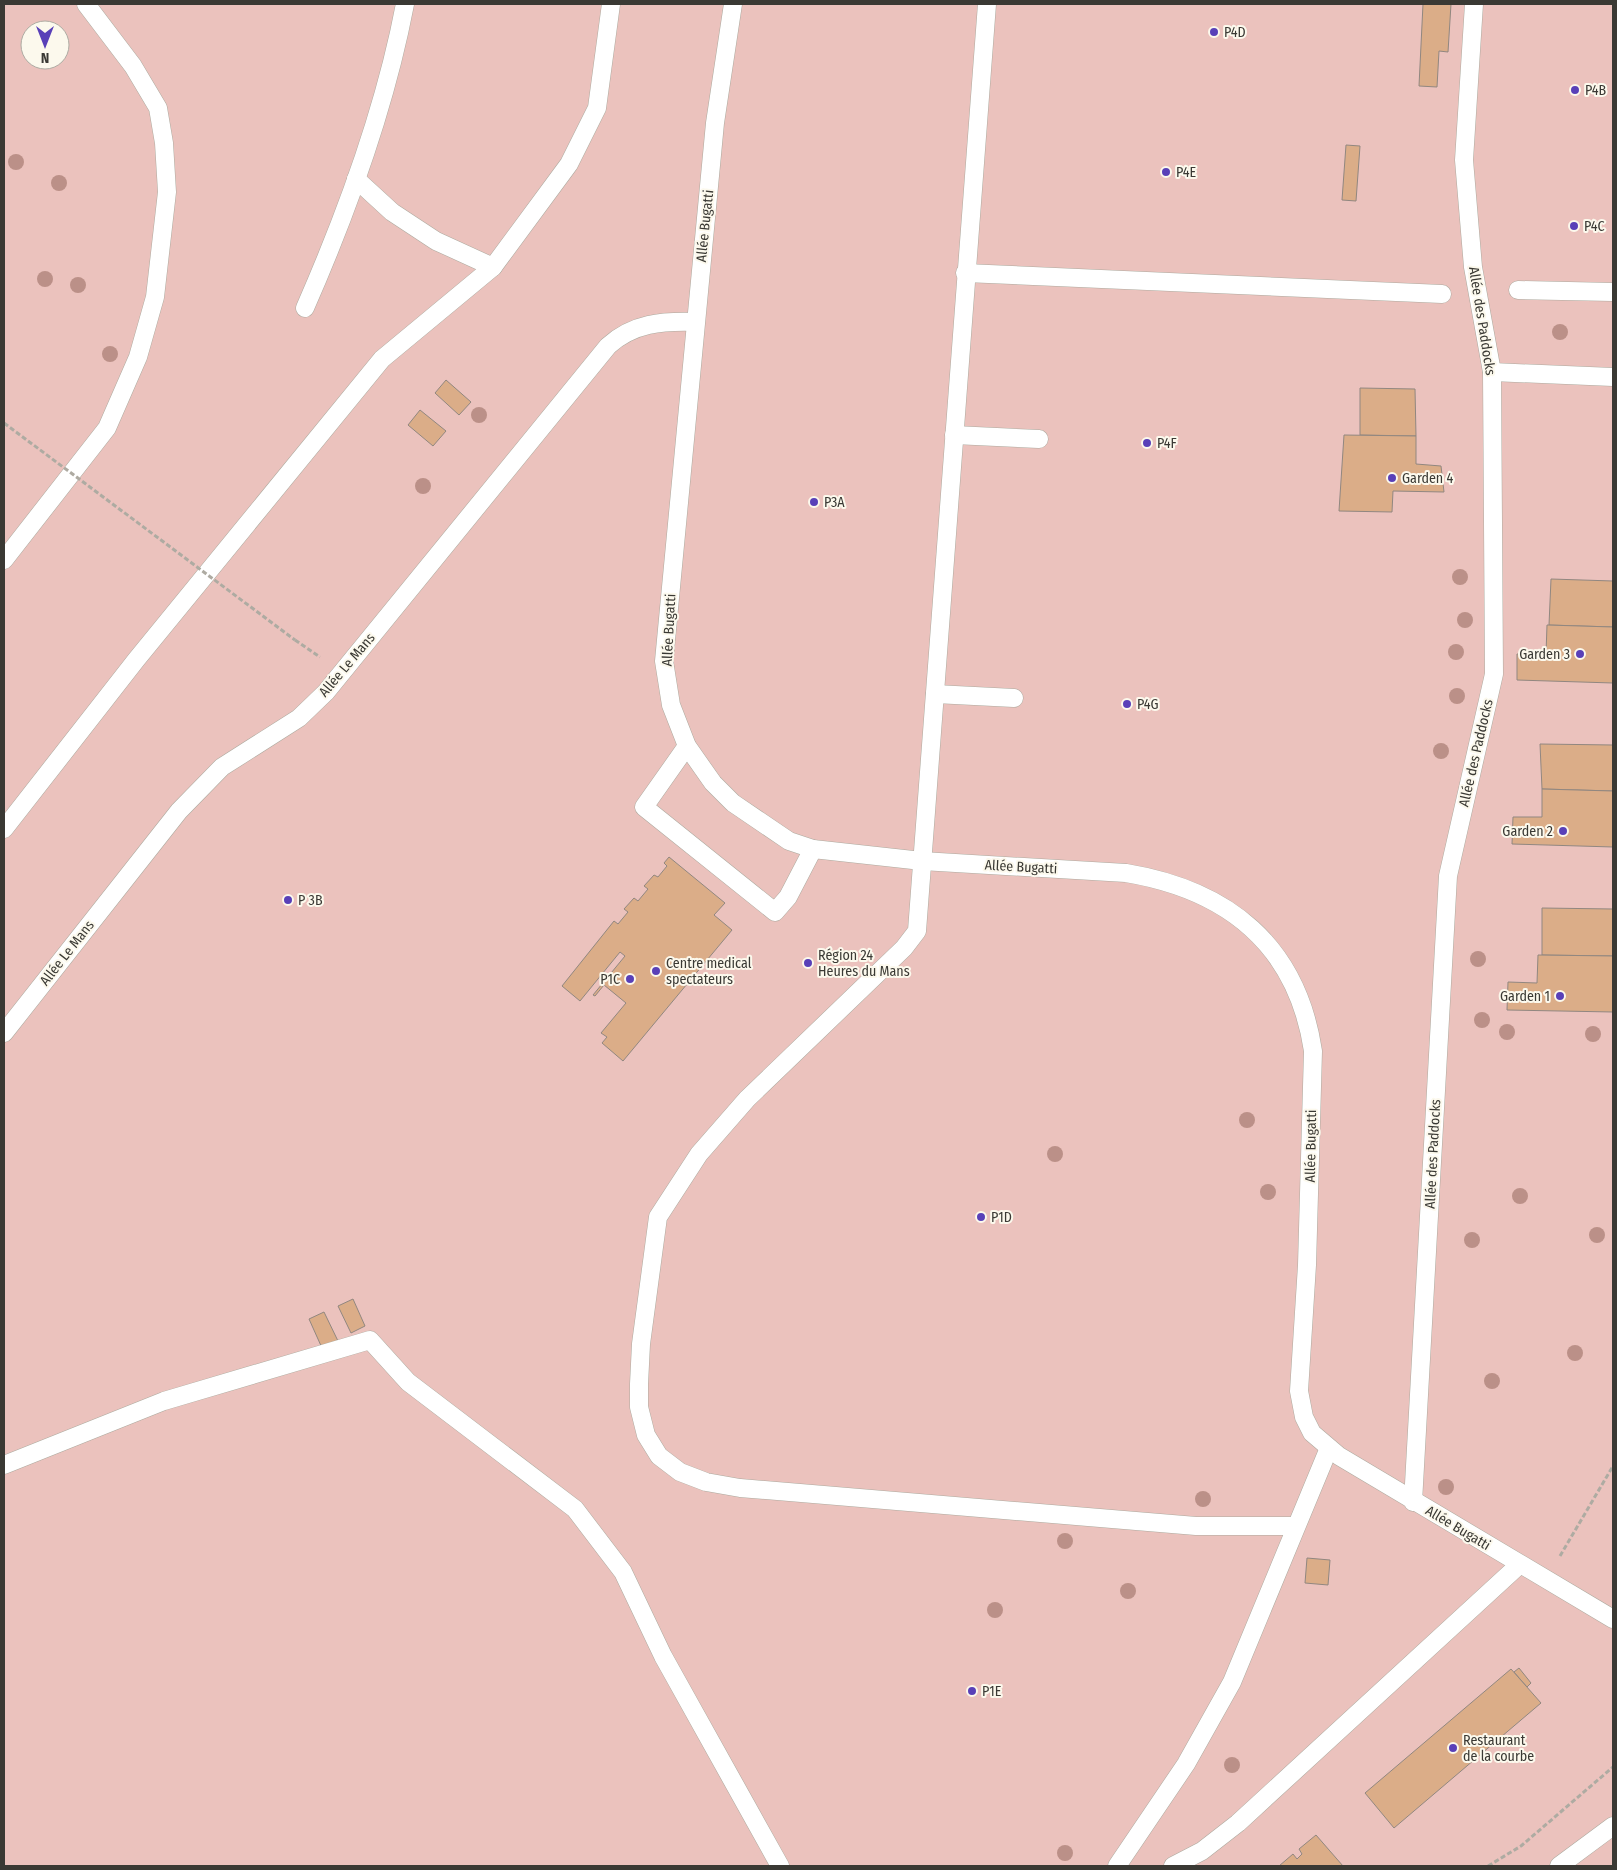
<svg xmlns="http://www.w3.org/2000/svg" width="1617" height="1870" font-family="'Fira Sans Condensed',sans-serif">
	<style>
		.green { fill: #ebc2bd; fill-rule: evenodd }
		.building { fill: #dbad88; stroke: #918780 }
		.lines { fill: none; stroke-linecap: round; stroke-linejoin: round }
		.lane-casing { stroke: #adaa9f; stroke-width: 19 }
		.path { stroke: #aeaba2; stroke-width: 3; stroke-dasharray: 5 2.5; stroke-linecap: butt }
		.lane { stroke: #fff; stroke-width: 18 }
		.path-bridge { stroke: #aeaba2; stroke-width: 3; stroke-dasharray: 5 2.5; stroke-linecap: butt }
		.tree { fill: #bb9088 }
		.poi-dot { fill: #5940b8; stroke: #fcf9ed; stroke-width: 2 }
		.labels { text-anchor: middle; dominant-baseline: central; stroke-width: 4; stroke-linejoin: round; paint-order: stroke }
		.poi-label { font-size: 14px; fill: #3a3934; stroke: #fcf9ed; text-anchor: start }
		.street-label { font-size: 14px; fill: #3a3934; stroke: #fcf9ed }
	</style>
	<rect width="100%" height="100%" fill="#fcf9ed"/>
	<!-- green -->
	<path class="green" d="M4,4h1609v1862h-1609zM30,30h30v30h-30z"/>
	<!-- building -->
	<g class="building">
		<polygon points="1423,4 1451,4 1448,52 1439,51 1437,87 1419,86"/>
		<polygon points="1346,145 1360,146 1356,201 1342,200"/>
		<polygon points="446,380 471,402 459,415 435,393"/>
		<polygon points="1360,388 1415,389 1416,436 1360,435"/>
		<polygon points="420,410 446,431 433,446 408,425"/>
		<polygon points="1344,435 1416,436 1416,464 1441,466 1444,492 1393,491 1392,512 1339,511"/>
		<polygon points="1551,579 1613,581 1613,627 1549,625"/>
		<polygon points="1547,625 1613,627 1613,683 1517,680 1517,654 1546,654"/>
		<polygon points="1540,744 1613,745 1613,791 1542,789"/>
		<polygon points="1542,789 1613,791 1613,847 1512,844 1513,817 1542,817"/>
		<polygon points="669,857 725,903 714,915 732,930 623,1061 602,1043 607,1037 601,1033 626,1003 604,985 595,996 593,995 625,956 620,952 580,1001 562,986 614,921 618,924 628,912 624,909 634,898 638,901 648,889 644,886 654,875 658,877 667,866 664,863"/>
		<polygon points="1542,908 1613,909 1613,956 1542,955"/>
		<polygon points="1538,955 1613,956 1613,1012 1507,1010 1508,982 1537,983"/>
		<polygon points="353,1299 365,1326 351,1333 338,1306"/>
		<polygon points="324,1312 338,1341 322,1348 309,1319"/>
		<polygon points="1307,1558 1330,1560 1328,1585 1305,1583"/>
		<polygon points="1519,1668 1531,1683 1527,1687 1514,1672"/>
		<polygon points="1511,1669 1541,1703 1394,1828 1365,1793"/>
		<polygon points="1316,1835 1343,1866 1279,1866 1293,1854 1297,1859 1302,1854 1299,1849"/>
	</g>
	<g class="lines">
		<!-- lane casing -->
		<g class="lane-casing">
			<g id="lane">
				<path d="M733,4l-18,119 -51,538 7,44 16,41 26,37 20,20 56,38 24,8 109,12 204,12c102,17 171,72 187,178l-6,214 -8,126 5,26 8,16 27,23 274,163"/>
				<polyline points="987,4 917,931 904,948 747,1099 699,1154 658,1217 641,1344 639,1384 639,1407 646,1435 659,1456 680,1472 706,1482 740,1488 1196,1526 1295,1526"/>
				<polyline points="356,179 392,212 436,241 493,267"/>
				<polyline points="965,273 1442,294"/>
				<polyline points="1518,290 1613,292"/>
				<path d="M305,308c43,-98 80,-199 100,-304"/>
				<polyline points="1492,372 1613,377"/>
				<polyline points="954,435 1039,439"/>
				<polyline points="4,560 107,428 138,357 155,297 167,192 164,143 158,108 133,66 86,4"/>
				<polyline points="935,694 1014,698"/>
				<polyline points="687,746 644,807 775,912 788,897 813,849"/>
				<polyline points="4,829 136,660 382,359 493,267 569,164 597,108 611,4"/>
				<path d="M4,1033l175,-222 43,-44 77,-49 27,-26 282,-346c25,-23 54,-25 87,-24"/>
				<polyline points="4,1465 164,1401 370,1340 408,1382 575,1509 623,1572 663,1656 780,1866"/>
				<polyline points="1413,1502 1448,876 1494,674 1492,372 1473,267 1464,160 1474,4"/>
				<polyline points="1117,1866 1186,1764 1232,1682 1329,1448"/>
				<polyline points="1173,1866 1202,1851 1238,1823 1519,1565"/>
				<polyline points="1559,1866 1613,1826"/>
			</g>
		</g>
		<!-- path -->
		<g class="path">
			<polyline points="295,640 320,657"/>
			<polyline points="1560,1556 1613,1466"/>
			<polyline points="1488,1866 1521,1846 1613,1767"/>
		</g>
		<!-- lane -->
		<use href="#lane" class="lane"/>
		<!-- path-bridge -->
		<polyline class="path-bridge" points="4,423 295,640"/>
	</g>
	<!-- trees -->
	<g class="tree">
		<circle cx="16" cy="162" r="8"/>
		<circle cx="59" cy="183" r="8"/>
		<circle cx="45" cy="279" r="8"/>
		<circle cx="78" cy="285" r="8"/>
		<circle cx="1560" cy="332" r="8"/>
		<circle cx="110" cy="354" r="8"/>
		<circle cx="479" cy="415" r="8"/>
		<circle cx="423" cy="486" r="8"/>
		<circle cx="1460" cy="577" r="8"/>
		<circle cx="1465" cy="620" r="8"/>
		<circle cx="1456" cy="652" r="8"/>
		<circle cx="1457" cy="696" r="8"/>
		<circle cx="1441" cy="751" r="8"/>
		<circle cx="1478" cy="959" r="8"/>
		<circle cx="1482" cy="1020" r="8"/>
		<circle cx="1507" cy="1032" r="8"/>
		<circle cx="1593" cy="1034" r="8"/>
		<circle cx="1247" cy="1120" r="8"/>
		<circle cx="1055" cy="1154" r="8"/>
		<circle cx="1268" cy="1192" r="8"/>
		<circle cx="1520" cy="1196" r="8"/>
		<circle cx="1597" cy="1235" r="8"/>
		<circle cx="1472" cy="1240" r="8"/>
		<circle cx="1575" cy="1353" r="8"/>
		<circle cx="1492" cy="1381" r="8"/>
		<circle cx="1446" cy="1487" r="8"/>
		<circle cx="1203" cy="1499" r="8"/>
		<circle cx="1065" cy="1541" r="8"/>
		<circle cx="1128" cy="1591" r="8"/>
		<circle cx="995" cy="1610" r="8"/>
		<circle cx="1232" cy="1765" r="8"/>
		<circle cx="1065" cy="1853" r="8"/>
	</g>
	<!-- markers -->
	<g class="poi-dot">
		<circle cx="1214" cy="32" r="5"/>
		<circle cx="1575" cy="90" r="5"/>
		<circle cx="1166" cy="172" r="5"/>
		<circle cx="1574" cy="226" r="5"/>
		<circle cx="1147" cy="443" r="5"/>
		<circle cx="1392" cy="478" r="5"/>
		<circle cx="814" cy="502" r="5"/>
		<circle cx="1580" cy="654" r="5"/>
		<circle cx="1127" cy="704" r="5"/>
		<circle cx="1563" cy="831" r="5"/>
		<circle cx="288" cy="900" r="5"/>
		<circle cx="808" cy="963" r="5"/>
		<circle cx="656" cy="971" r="5"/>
		<circle cx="630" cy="979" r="5"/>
		<circle cx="1560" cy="996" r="5"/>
		<circle cx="981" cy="1217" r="5"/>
		<circle cx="972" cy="1691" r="5"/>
		<circle cx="1453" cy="1748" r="5"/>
	</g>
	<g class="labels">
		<!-- poi labels -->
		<g class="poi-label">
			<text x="1224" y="32">P4D</text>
			<text x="1585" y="90">P4B</text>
			<text x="1176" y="172">P4E</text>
			<text x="1584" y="226">P4C</text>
			<text x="1157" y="443">P4F</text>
			<text x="1402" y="478">Garden 4</text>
			<text x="824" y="502">P3A</text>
			<text x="1570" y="654" text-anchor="end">Garden 3</text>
			<text x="1137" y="704">P4G</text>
			<text x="1553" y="831" text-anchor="end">Garden 2</text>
			<text x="298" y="900">P 3B</text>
			<text x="818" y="955">Région 24<tspan x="818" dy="16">Heures du Mans</tspan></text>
			<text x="666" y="963">Centre medical<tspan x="666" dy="16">spectateurs</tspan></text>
			<text x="620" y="979" text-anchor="end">P1C</text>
			<text x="1550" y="996" text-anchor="end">Garden 1</text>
			<text x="991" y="1217">P1D</text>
			<text x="982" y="1691">P1E</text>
			<text x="1463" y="1740">Restaurant<tspan x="1463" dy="16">de la courbe</tspan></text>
		</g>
		<!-- street labels -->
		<g class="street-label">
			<text transform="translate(705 226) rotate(-84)">Allée Bugatti</text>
			<text transform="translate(1482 321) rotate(81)">Allée des Paddocks</text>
			<text transform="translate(669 630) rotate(-87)">Allée Bugatti</text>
			<text transform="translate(347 665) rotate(-50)">Allée Le Mans</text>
			<text transform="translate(1476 753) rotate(-77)">Allée des Paddocks</text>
			<text transform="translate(1021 867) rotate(3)">Allée Bugatti</text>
			<text transform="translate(67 953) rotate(-52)">Allée Le Mans</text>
			<text transform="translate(1311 1146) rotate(-89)">Allée Bugatti</text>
			<text transform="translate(1433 1154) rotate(-87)">Allée des Paddocks</text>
			<text transform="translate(1458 1528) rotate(31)">Allée Bugatti</text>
		</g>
	</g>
	<!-- border -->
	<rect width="1617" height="1870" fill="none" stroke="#3a3934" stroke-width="10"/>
	<!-- north arrow -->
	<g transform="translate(45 45) rotate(180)"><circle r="24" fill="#fcf9ed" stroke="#aeaca3"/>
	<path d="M0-4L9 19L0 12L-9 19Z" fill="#5940b8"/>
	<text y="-8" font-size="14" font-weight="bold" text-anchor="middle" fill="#3a3934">N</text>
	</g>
</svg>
